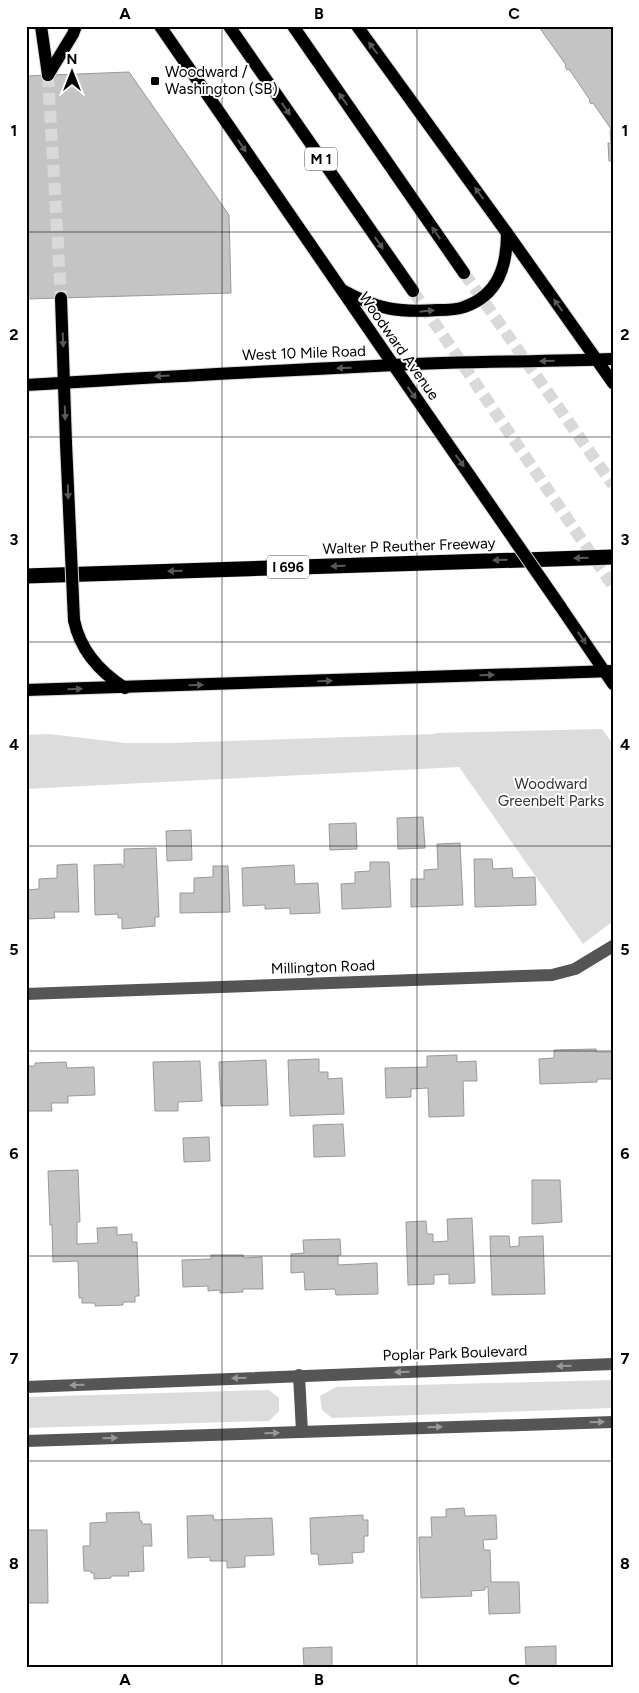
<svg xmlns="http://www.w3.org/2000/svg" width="639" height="1693" font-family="Figtree,sans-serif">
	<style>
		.green { fill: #dcdcdc }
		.building { fill: #c4c4c4; stroke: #999 }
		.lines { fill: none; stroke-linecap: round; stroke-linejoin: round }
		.major-tunnel { stroke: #d9d9d9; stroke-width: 12; stroke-dasharray: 12 6; stroke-linecap: butt }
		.major-casing { stroke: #dbdbdb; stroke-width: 14 }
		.highway-casing { stroke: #dbdbdb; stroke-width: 16 }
		.minor { stroke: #555; stroke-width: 12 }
		.major { stroke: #000; stroke-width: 12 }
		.highway { stroke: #000; stroke-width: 15 }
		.major-bridge-casing { stroke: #dbdbdb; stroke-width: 14; stroke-linecap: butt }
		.major-bridge { stroke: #000; stroke-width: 12 }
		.oneway { fill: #595959 }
		.oneway2 { fill: #999 }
		.grid { fill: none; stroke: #000; stroke-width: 1; stroke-opacity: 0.55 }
		.poi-dot { fill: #000; stroke: #fff; stroke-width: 2 }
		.labels { text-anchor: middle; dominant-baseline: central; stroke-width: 4; stroke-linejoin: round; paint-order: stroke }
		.shield { fill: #fff; stroke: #4c4c4c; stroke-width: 1 }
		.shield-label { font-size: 14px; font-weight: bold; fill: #000 }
		.poi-label { font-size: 15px; fill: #000; stroke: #fff; text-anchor: start }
		.street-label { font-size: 15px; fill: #000; stroke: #fff }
		.park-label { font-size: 15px; fill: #333; stroke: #fff }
		.neatline { fill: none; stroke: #000; stroke-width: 2 }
		.grid-label { font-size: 16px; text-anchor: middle; font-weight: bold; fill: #000 }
	</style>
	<rect width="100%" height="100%" fill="#fff"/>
	<!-- green -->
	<g class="green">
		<polygon points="602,729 613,744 613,921 583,944 459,767 26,789 26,735 49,734 126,743 171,743 436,734 435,733"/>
		<polygon points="613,1380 613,1408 332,1418 322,1410 320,1396 336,1387"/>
		<polygon points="269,1390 279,1398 279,1411 269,1421 26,1428 26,1397"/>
	</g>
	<!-- building -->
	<g class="building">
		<polygon points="537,26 613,26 613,177 612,161 609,161 608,143 611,143 610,131 611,129 593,103 591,104 589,101 590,100 569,69 567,70 565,66 566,65 539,27"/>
		<polygon points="129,72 229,215 231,293 26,299 26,76"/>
		<polygon points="423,817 425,848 398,849 397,818"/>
		<polygon points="356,823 357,849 330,850 329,824"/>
		<polygon points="191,830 192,860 167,861 166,831"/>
		<polygon points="460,843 463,905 411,907 411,879 424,879 424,870 438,869 437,844"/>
		<polygon points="156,848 159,917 155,917 155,926 122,929 122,918 118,918 118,914 95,915 94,865 122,864 122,867 124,867 124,849"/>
		<polygon points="474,859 492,859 493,869 512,868 513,878 535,877 536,905 475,907"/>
		<polygon points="370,862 389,862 391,907 342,909 341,884 355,883 355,872 370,871"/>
		<polygon points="77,864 79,912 54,912 55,918 26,919 26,890 39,889 39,879 57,878 57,865"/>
		<polygon points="294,865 295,884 318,883 320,913 290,914 290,908 265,909 265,905 243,906 242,868"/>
		<polygon points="213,866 228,866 230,912 180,913 180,893 194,893 194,878 213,877"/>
		<polygon points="596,1049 596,1052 613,1052 613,1079 597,1079 597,1082 540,1084 539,1059 554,1058 554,1050"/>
		<polygon points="457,1055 457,1062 476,1061 477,1081 463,1081 464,1116 429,1117 428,1088 411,1089 411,1097 386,1098 385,1068 427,1067 427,1056"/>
		<polygon points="319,1059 319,1072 328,1072 328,1079 342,1078 344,1114 290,1116 288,1060"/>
		<polygon points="266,1060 268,1105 221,1106 219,1062"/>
		<polygon points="200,1061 202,1101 178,1102 178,1111 155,1111 153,1062"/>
		<polygon points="66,1062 67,1068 94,1067 95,1095 68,1096 68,1103 51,1103 52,1111 27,1111 26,1066 35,1066 35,1063"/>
		<polygon points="343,1124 345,1156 314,1157 313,1125"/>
		<polygon points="209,1137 210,1161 184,1162 183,1138"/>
		<polygon points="78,1170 80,1222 77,1222 77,1244 98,1243 97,1228 117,1227 117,1235 132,1234 132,1242 137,1242 139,1296 135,1296 135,1302 123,1302 123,1305 95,1306 95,1303 82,1303 82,1298 79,1298 78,1261 53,1262 52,1225 50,1225 48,1171"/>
		<polygon points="532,1180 560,1180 562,1222 532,1224"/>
		<polygon points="472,1218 475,1283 449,1284 449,1274 434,1275 434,1284 408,1285 406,1222 426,1221 427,1234 433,1234 433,1242 448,1241 447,1219"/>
		<polygon points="490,1236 509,1236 510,1247 519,1246 519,1237 543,1236 545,1294 492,1295"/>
		<polygon points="340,1239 341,1255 338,1255 338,1265 377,1263 378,1294 336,1295 335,1289 305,1290 304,1272 291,1273 291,1254 304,1253 303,1240"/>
		<polygon points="211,1255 243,1255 244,1258 262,1257 263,1289 243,1289 243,1292 220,1293 220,1290 208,1291 208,1286 183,1287 182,1260 211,1259"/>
		<polygon points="464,1508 465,1516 496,1515 497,1539 483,1540 484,1550 490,1550 491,1582 519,1582 520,1613 489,1614 488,1587 485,1587 485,1590 471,1591 472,1596 421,1598 419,1537 432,1537 431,1517 446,1517 446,1509"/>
		<polygon points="139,1512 140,1521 142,1521 142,1524 151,1524 152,1546 143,1546 144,1571 128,1572 129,1576 111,1576 111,1578 94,1579 94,1573 91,1573 91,1571 84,1571 83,1546 90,1546 90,1523 107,1522 106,1513"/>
		<polygon points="213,1515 214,1520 272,1518 274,1555 245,1556 245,1567 227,1568 227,1561 210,1561 210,1557 188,1558 187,1516"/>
		<polygon points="363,1515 363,1520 368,1520 368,1536 364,1536 364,1552 352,1553 353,1563 319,1565 318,1554 311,1554 310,1518"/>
		<polygon points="26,1530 47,1530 48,1603 26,1603"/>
		<polygon points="556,1646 556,1667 526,1667 525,1647"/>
		<polygon points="332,1647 332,1667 304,1667 303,1648"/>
	</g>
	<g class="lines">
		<!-- major-tunnel -->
		<g class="major-tunnel">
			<polyline points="48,75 61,298"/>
			<polyline points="464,273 613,485"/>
			<polyline points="413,291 613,586"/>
		</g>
		<!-- major casing -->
		<g class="major-casing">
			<g id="major">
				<polyline points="41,26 48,75"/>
				<polyline points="160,26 432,421"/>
				<polyline points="229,26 413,291"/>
				<polyline points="293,26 464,273"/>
				<polyline points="357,26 507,233 613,383"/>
				<polyline points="48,75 73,34 76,26"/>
				<path d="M342,290c35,19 56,23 96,20 8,0 18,0 26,-3 35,-12 43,-42 43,-74"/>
				<polyline points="61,298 66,443"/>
				<path d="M26,385c122,-8 245,-14 367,-20 73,-4 147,-3 220,-6"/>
				<polyline points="560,606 613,684"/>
				<path d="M74,620c6,30 26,52 51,68"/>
				<polyline points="26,690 613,671"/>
			</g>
		</g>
		<!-- highway casing -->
		<g class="highway-casing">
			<polyline id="highway" points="26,576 613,557"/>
		</g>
		<!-- minor -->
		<g class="minor">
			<polyline points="26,994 552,975 575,969 613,946"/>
			<polyline points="299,1375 302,1432"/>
			<polyline points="26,1387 613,1364"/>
			<polyline points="26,1441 613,1422"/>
		</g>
		<!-- major -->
		<use href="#major" class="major"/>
		<!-- highway -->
		<use href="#highway" class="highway"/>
		<!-- major-bridge casing -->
		<g class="major-bridge-casing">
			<g id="major-bridge">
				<polyline points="432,421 560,606"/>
				<polyline points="66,443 74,620"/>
			</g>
		</g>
		<!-- major-bridge -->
		<use href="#major-bridge" class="major-bridge"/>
	</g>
	<!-- one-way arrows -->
	<defs><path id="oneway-solid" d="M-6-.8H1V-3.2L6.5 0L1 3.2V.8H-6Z" transform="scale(1.25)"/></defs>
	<g class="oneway">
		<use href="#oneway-solid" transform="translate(373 48) rotate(-127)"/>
		<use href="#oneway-solid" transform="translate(343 99) rotate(-125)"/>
		<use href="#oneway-solid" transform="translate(286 109) rotate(55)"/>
		<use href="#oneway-solid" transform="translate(242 146) rotate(56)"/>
		<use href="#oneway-solid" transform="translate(479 193) rotate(-126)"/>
		<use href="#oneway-solid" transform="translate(436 233) rotate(-125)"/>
		<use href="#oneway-solid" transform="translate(379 243) rotate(55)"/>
		<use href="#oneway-solid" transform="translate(558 305) rotate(-126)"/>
		<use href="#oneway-solid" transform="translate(427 311) rotate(-6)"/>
		<use href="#oneway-solid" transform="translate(63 340) rotate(88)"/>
		<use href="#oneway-solid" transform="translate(547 361) rotate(179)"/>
		<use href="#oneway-solid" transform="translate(344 368) rotate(178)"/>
		<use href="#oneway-solid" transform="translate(162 376) rotate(177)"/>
		<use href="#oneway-solid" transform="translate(412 393) rotate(55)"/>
		<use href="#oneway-solid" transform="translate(65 413) rotate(88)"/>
		<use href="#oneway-solid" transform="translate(460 461) rotate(55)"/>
		<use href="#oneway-solid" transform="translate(68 492) rotate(88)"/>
		<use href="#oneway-solid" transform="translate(581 558) rotate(178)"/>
		<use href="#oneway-solid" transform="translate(500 560) rotate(178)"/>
		<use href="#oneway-solid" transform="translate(338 566) rotate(178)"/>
		<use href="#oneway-solid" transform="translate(175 571) rotate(178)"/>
		<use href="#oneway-solid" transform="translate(582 638) rotate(56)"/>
		<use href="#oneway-solid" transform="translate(487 675) rotate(-2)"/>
		<use href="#oneway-solid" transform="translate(325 681) rotate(-2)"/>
		<use href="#oneway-solid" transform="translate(196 685) rotate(-2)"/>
		<use href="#oneway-solid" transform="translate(75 689) rotate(-1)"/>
	</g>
	<g class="oneway2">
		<use href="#oneway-solid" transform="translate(564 1366) rotate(178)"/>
		<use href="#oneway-solid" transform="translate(402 1372) rotate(178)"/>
		<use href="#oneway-solid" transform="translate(239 1378) rotate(178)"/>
		<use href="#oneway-solid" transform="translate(77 1385) rotate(178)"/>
		<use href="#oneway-solid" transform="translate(597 1422) rotate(-2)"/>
		<use href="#oneway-solid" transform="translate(435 1427) rotate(-2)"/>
		<use href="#oneway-solid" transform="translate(272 1433) rotate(-2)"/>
		<use href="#oneway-solid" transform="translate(110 1438) rotate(-2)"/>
	</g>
	<!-- grid -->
	<path class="grid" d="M222,26v1641M417,26v1641M26,232h587M26,437h587M26,642h587M26,846h587M26,1051h587M26,1256h587M26,1461h587"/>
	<!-- markers -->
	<rect class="poi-dot" x="150" y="76" width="10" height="10" rx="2.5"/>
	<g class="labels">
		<!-- shield labels -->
		<g class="shield">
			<rect x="305" y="147.5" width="32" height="23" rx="4"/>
			<rect x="267" y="555.5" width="42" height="23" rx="4"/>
		</g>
		<g class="shield-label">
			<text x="321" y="159">M 1</text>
			<text x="288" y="567">I 696</text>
		</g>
		<!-- poi labels -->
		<g class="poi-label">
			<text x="165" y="72">Woodward /<tspan x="165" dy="17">Washington (SB)</tspan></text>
		</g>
		<!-- street labels -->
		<g class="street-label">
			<text transform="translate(399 346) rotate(55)">Woodward Avenue</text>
			<text transform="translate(304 353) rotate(-2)">West 10 Mile Road</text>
			<text transform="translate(409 546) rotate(-2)">Walter P Reuther Freeway</text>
			<text transform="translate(323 967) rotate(-2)">Millington Road</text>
			<text transform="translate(455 1353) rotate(-2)">Poplar Park Boulevard</text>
		</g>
		<!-- park labels -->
		<g class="park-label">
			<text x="551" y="784">Woodward<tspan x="551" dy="17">Greenbelt Parks</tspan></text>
		</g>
	</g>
	<!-- border -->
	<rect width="639" height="1693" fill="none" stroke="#ffffff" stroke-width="55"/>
	<!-- north arrow -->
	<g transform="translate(72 72)" stroke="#ffffff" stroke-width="4" paint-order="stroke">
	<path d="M0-4L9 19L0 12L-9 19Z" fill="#000000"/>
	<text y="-8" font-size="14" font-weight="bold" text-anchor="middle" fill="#000000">N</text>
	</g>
	<rect x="28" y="28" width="584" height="1638" class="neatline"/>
	<g class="grid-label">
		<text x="125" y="19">A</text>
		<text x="319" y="19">B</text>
		<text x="514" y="19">C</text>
		<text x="14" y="136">1</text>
		<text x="625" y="136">1</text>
		<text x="14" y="340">2</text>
		<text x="625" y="340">2</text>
		<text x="14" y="545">3</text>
		<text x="625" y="545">3</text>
		<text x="14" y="750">4</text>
		<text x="625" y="750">4</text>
		<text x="14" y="955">5</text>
		<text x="625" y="955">5</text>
		<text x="14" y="1159">6</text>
		<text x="625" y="1159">6</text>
		<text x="14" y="1364">7</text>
		<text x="625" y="1364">7</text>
		<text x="14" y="1569">8</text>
		<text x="625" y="1569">8</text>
		<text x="125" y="1685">A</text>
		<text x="319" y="1685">B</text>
		<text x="514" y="1685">C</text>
	</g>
</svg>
